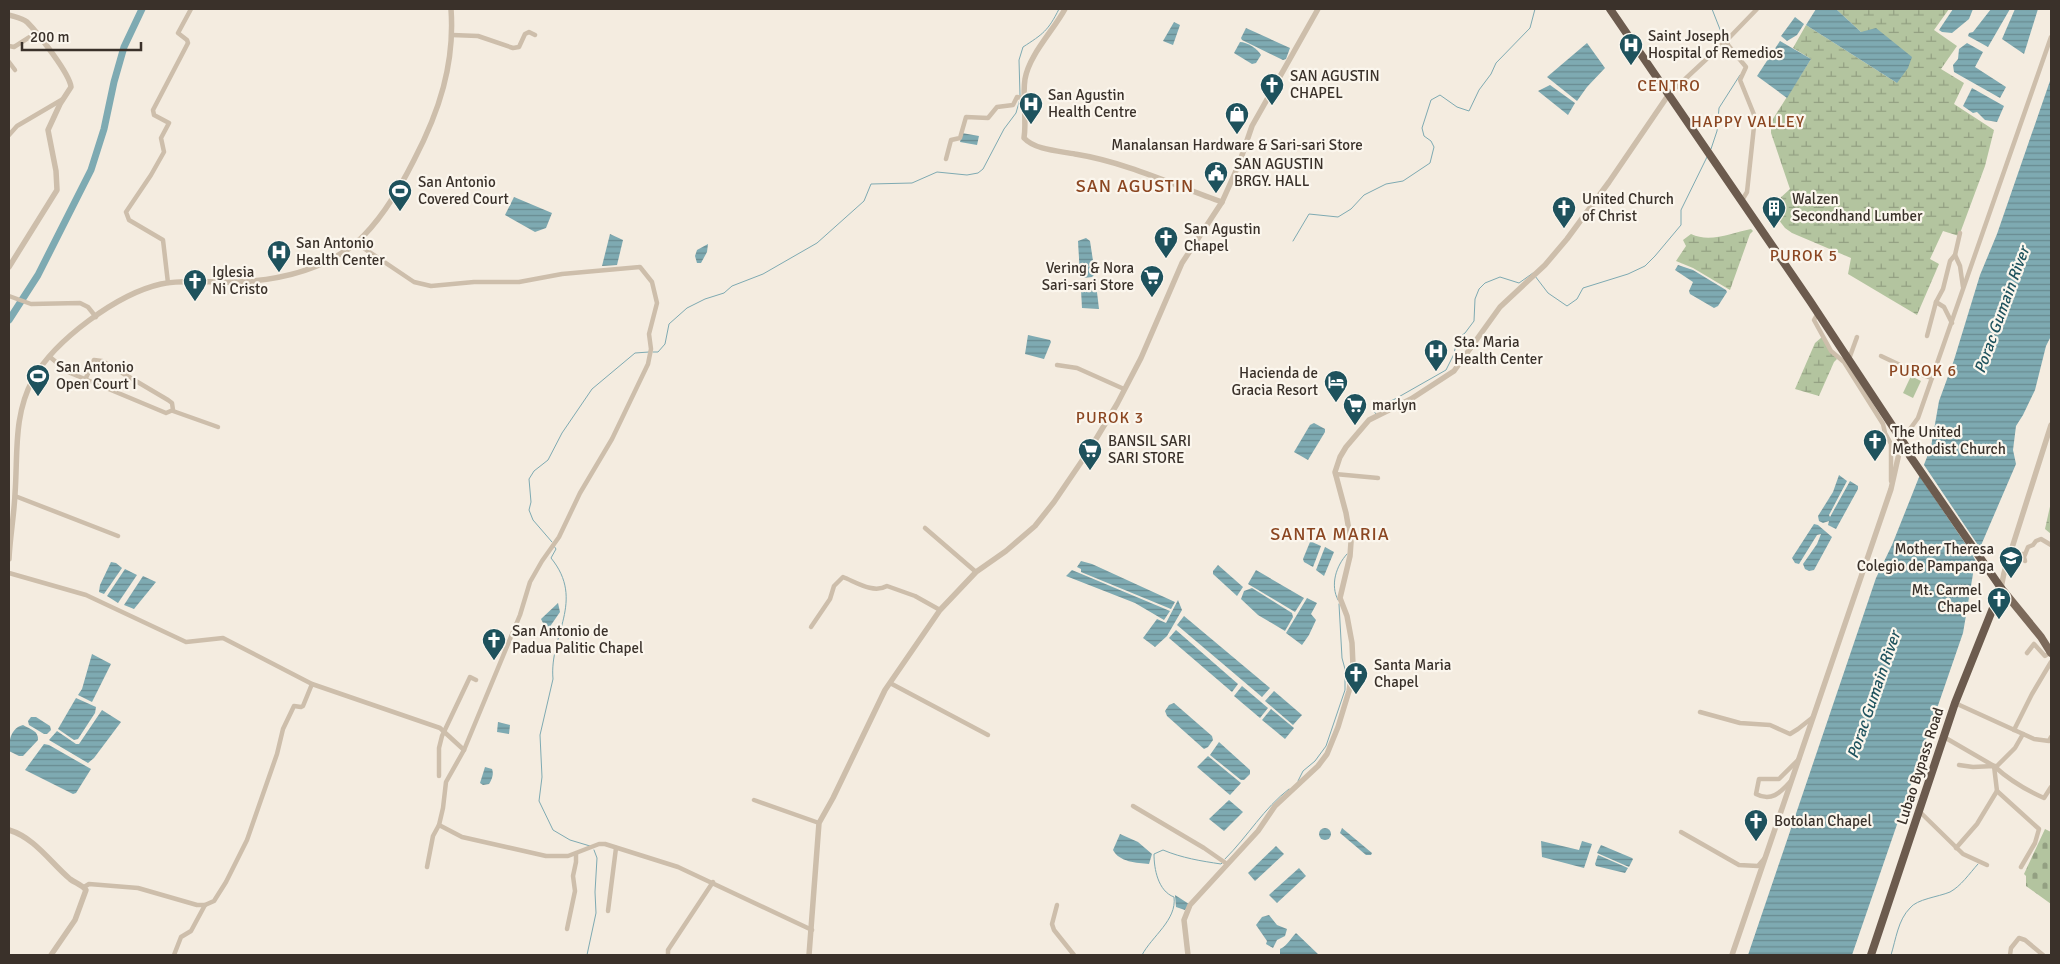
<svg xmlns="http://www.w3.org/2000/svg" width="2060" height="964" font-family="Signika,sans-serif">
	<style>
		.wetland { fill: url(#wetland-marsh) }
		.cemetery { fill: url(#cemetery-stones) }
		.pitch { fill: #b3c49f }
		.water { fill: url(#water-rules) }
		.pier { fill: #f4ece0 }
		.lines { fill: none; stroke-linecap: round; stroke-linejoin: round }
		.stream { stroke: #7eaab2; stroke-width: 1 }
		.river { stroke: #7eaab2; stroke-width: 7 }
		.minor { stroke: #cdbeab; stroke-width: 4.5 }
		.tertiary { stroke: #cdbeab; stroke-width: 5.5 }
		.primary { stroke: #7c6a5b; stroke-width: 8 }
		.trunk { stroke: #6c5b4e; stroke-width: 8 }
		.labels { text-anchor: middle; dominant-baseline: central; stroke-width: 4.5; stroke-linejoin: round; paint-order: stroke }
		.poi-label { font-size: 15px; fill: #3a312a; stroke: #fbf6ed; text-anchor: start }
		.street-label { font-size: 15px; fill: #3a312a; stroke: #fbf6ed }
		.neighbourhood-label { font-size: 16px; letter-spacing: 1px; fill: #8b4621; stroke: #fbf6ed }
		.water-label { font-size: 16px; font-style: italic; fill: #1e525d; stroke: #fbf6ed }
		.quarter-label { font-size: 18px; letter-spacing: 1px; fill: #8b4621; stroke: #fbf6ed }
	</style>
	<defs>
		<pattern id="wetland-marsh" width="20" height="14" patternUnits="userSpaceOnUse" patternTransform="scale(1.25)"><rect width="20" height="14" fill="#b3c49f"/><path d="M1 5h8M5 5V1M11 12h8M15 12V8" fill="none" stroke="#93a082"/></pattern>
		<pattern id="cemetery-stones" width="16" height="16" patternUnits="userSpaceOnUse" patternTransform="scale(1.25)"><rect width="16" height="16" fill="#b3c49f"/><path d="M2 7V4a2 2 0 0 1 4 0v3zM10 15v-3a2 2 0 0 1 4 0v3z" fill="#93a082"/></pattern>
		<pattern id="water-rules" width="6" height="5" patternUnits="userSpaceOnUse" patternTransform="scale(1.25)"><rect width="6" height="5" fill="#7eaab2"/><path d="M0 2.5h6" fill="none" stroke="#688b91"/></pattern>
	</defs>
	<rect width="100%" height="100%" fill="#f4ece0"/>
	<!-- wetland -->
	<g class="wetland">
		<polygon points="1836,9 1949,9 1934,30 1957,46 1941,69 1964,83 1954,104 1994,130 1985,166 1959,236 1943,231 1930,259 1939,264 1917,315 1848,274 1851,258 1792,233 1785,228 1775,215 1782,208 1778,200 1790,189 1771,133 1771,122 1811,59 1793,48 1806,25 1897,83 1861,32"/>
		<path d="M1751,229l2,2 -3,3 -20,56 -37,-22 -17,-7 10,-15 -3,-6 8,-6c19,9 40,-1 60,-5z"/>
		<polygon points="1822,337 1837,359 1834,362 1819,396 1795,389 1815,343"/>
		<polygon points="2051,502 2051,534 2045,529"/>
	</g>
	<!-- cemetery -->
	<polygon class="cemetery" points="2045,829 2051,832 2051,904 2026,886 2026,876 2024,874"/>
	<!-- pitch -->
	<polygon class="pitch" points="1911,376 1921,381 1913,398 1903,393"/>
	<!-- water -->
	<g class="water">
		<polygon points="1816,9 1836,9 1861,32 1876,28 1912,57 1908,68 1897,83 1806,25"/>
		<polygon points="1953,9 1973,9 1969,19 1952,33 1942,32 1939,30"/>
		<polygon points="1991,9 2010,9 1988,47 1968,36 1969,33 1973,32"/>
		<polygon points="2015,9 2038,9 2024,54 2002,39"/>
		<polygon points="1795,17 1804,24 1797,35 1787,41 1781,36"/>
		<polygon points="1174,22 1180,25 1173,45 1163,41"/>
		<polygon points="1246,28 1290,48 1286,59 1283,60 1242,40 1241,38"/>
		<polygon points="1780,41 1811,59 1787,98 1757,76"/>
		<path d="M1240,42c7,0 18,7 21,13l-5,8 -4,1 -18,-11z"/>
		<polygon points="1587,43 1605,68 1587,87 1577,101 1547,77"/>
		<polygon points="1967,43 1983,52 1975,67 2006,87 2000,98 1954,72 1953,65 1958,59 1959,49"/>
		<polygon points="2051,78 2051,336 2046,346 2035,390 2023,415 2016,426 2013,450 2016,464 1982,543 1974,568 1963,633 1852,955 1748,955 1876,578 1892,545 1931,447 1939,401 1954,360 1980,275 1997,234"/>
		<polygon points="1550,85 1575,103 1568,115 1538,91"/>
		<polygon points="1972,88 2004,106 1997,122 1985,120 1977,112 1973,113 1963,106"/>
		<polygon points="962,133 979,136 977,145 960,142"/>
		<polygon points="514,197 552,213 546,228 535,232 505,215"/>
		<polygon points="610,234 623,240 617,265 602,266"/>
		<polygon points="1086,238 1090,241 1095,274 1092,277 1083,278 1080,276 1078,241"/>
		<polygon points="708,244 707,252 701,263 697,263 695,256 697,250"/>
		<polygon points="1678,265 1693,270 1726,290 1727,292 1718,306 1714,308 1690,294 1689,291 1693,282 1675,270"/>
		<polygon points="1087,281 1096,284 1099,309 1082,308 1081,290"/>
		<polygon points="1028,335 1050,340 1051,342 1044,359 1025,354"/>
		<polygon points="1314,423 1325,429 1325,432 1308,460 1294,452 1310,425"/>
		<polygon points="1839,475 1847,481 1829,515 1830,517 1850,481 1858,486 1858,489 1836,529 1828,525 1829,521 1823,523 1819,521 1818,516 1833,492"/>
		<polygon points="1814,524 1818,525 1832,537 1814,570 1809,571 1805,569 1803,564 1817,544 1821,534 1817,535 1799,564 1795,563 1792,558"/>
		<polygon points="1310,542 1312,542 1321,546 1313,567 1304,562 1303,559"/>
		<polygon points="1325,547 1334,552 1324,576 1316,570"/>
		<polygon points="1081,561 1092,564 1175,602 1171,609 1081,572 1081,569 1077,567"/>
		<polygon points="111,562 116,563 122,568 104,594 99,592 100,585"/>
		<polygon points="1218,565 1243,587 1237,596 1213,574 1213,571"/>
		<polygon points="125,569 137,575 118,603 107,596"/>
		<polygon points="1072,570 1170,611 1164,620 1135,603 1066,576"/>
		<polygon points="1256,570 1304,598 1295,612 1248,584"/>
		<polygon points="143,576 156,582 134,609 124,605"/>
		<polygon points="1252,588 1292,613 1293,617 1285,631 1258,615 1241,599 1244,591"/>
		<polygon points="1307,598 1317,603 1311,614 1316,620 1309,635 1302,645 1286,633"/>
		<polygon points="1178,600 1182,610 1167,636 1155,647 1143,638 1157,619 1166,623"/>
		<polygon points="558,603 560,612 549,628 546,629 541,619"/>
		<polygon points="1184,616 1270,688 1262,697 1177,625"/>
		<polygon points="1176,630 1238,684 1232,692 1169,638"/>
		<polygon points="92,654 111,664 92,702 78,695 82,689"/>
		<polygon points="1242,686 1268,708 1260,718 1234,696"/>
		<polygon points="1274,691 1302,715 1293,725 1265,701"/>
		<polygon points="76,698 96,707 95,713 78,739 74,740 58,729"/>
		<polygon points="1174,703 1212,736 1213,740 1208,747 1204,749 1167,716 1165,711 1169,705"/>
		<polygon points="1271,709 1294,728 1285,739 1262,720"/>
		<polygon points="102,710 121,722 94,758 88,763 49,740 57,731 76,744 79,744"/>
		<polygon points="31,717 36,717 50,726 51,730 47,734 44,734 29,725 28,721"/>
		<polygon points="498,722 510,725 509,734 497,732"/>
		<path d="M23,725c7,4 16,6 15,15l-15,16h-4l-10,-5c0,-11 2,-23 14,-26z"/>
		<polygon points="1219,742 1250,770 1250,774 1244,780 1241,780 1210,755"/>
		<polygon points="44,744 49,745 91,769 76,793 73,794 25,770"/>
		<polygon points="1208,756 1241,783 1230,795 1197,767"/>
		<path d="M485,767l7,2c2,5 0,10 -3,15l-6,1 -3,-2z"/>
		<polygon points="1229,800 1243,812 1224,831 1209,819"/>
		<circle cx="1325" cy="834" r="6"/>
		<polygon points="1342,828 1372,853 1371,855 1366,855 1340,833"/>
		<path d="M1120,834l18,8 14,12 -3,10c-12,-1 -30,-2 -36,-14z"/>
		<polygon points="1541,841 1579,850 1582,841 1592,844 1584,868 1542,857"/>
		<polygon points="1601,845 1632,858 1633,859 1629,867 1597,853"/>
		<polygon points="1276,846 1284,854 1255,881 1248,873"/>
		<polygon points="1598,855 1628,868 1625,873 1596,866 1595,864"/>
		<polygon points="1299,868 1306,876 1277,903 1269,895"/>
		<polygon points="1175,895 1189,904 1185,910 1176,907"/>
		<polygon points="1269,915 1277,925 1287,929 1285,936 1277,940 1273,948 1266,944 1267,941 1256,925 1262,917"/>
		<path d="M1296,933l23,22h-39v-6c8,-4 10,-10 16,-16z"/>
	</g>
	<!-- pier -->
	<polygon class="pier" points="1922,462 1982,551 1978,565 1969,549 1918,474"/>
	<g class="lines">
		<!-- stream -->
		<g class="stream">
			<polyline points="1712,9 1723,37"/>
			<path d="M1020,95l-1,-35 4,-13c20,-13 25,-16 36,-38"/>
			<polyline points="1711,149 1717,131 1719,108 1740,75"/>
			<polyline points="1293,241 1309,214 1338,217 1351,209 1364,195 1386,184 1403,181 1430,163 1434,147 1431,141 1424,136 1422,128 1431,100 1440,95 1457,107 1469,111 1479,90 1491,74 1496,63 1530,28 1535,9"/>
			<polyline points="1535,276 1548,293 1567,306 1577,299 1583,288 1628,274 1645,266 1655,256 1681,225 1681,210 1707,157"/>
			<polyline points="653,352 658,352 665,344 669,324 687,308 705,299 724,293 732,286 763,274 817,243 864,201 871,184 912,183 937,172 967,175 978,173 983,169 1004,129 1016,113 1020,99"/>
			<polyline points="1376,414 1372,409 1395,399 1446,370 1454,354 1457,339 1465,333 1474,321 1475,299 1479,289 1485,283 1500,277 1519,283 1533,273"/>
			<polyline points="552,542 533,520 529,510 531,502 529,479 534,471 548,460 562,433 592,389 635,353 649,352"/>
			<path d="M554,546l2,3 -5,9c35,43 -2,77 2,121l-13,56 2,42 -3,24 14,29 17,10 20,6"/>
			<path d="M1338,600c-8,-15 -2,-34 9,-46"/>
			<polyline points="1298,781 1303,771 1315,761 1326,746 1345,690 1345,669 1342,658 1339,604"/>
			<path d="M1225,859c23,-23 39,-51 64,-70"/>
			<polyline points="587,955 596,913 595,892 597,858 594,850"/>
			<path d="M1142,955c10,-19 35,-35 32,-58 -16,-6 -20,-28 -20,-43l9,-4c19,8 38,11 58,14l2,-2"/>
			<path d="M1891,955c5,-16 7,-35 19,-47 7,-9 28,-11 40,-16 11,-6 19,-18 28,-28"/>
		</g>
		<!-- river -->
		<polyline class="river" points="9,320 38,275 91,170 104,129 114,82 124,47 142,9"/>
		<!-- minor -->
		<g class="minor">
			<polyline points="452,35 478,36 513,48 519,47 525,34 529,32 535,35"/>
			<polyline points="1727,40 1728,45 1746,67 1740,80 1755,117 1747,192 1741,202"/>
			<polyline points="9,46 14,47 36,33"/>
			<polyline points="9,62 15,70"/>
			<polyline points="1669,94 1727,40 1757,9"/>
			<polyline points="9,135 17,126 63,99"/>
			<polyline points="946,159 951,140 960,138 966,117 988,118 997,107 1013,105 1017,97 1023,98"/>
			<polyline points="1960,233 1955,255 1960,266 1963,287"/>
			<polyline points="356,243 414,282 431,286 474,282 519,282 562,274 640,267 652,282 657,303 649,334 651,349 648,364 612,439 580,493 559,537 542,561 530,582 520,615 464,750 446,782 443,808 439,825 433,836 427,867"/>
			<polyline points="168,283 163,240 129,220 126,212 151,175 164,152 161,138 169,123 154,115 153,110 188,43 187,40 178,33 191,9"/>
			<polyline points="9,296 31,304 80,303 88,307 96,317"/>
			<polyline points="1818,313 1814,320 1831,351 1844,362 1883,424 1885,433 1891,444 1891,481"/>
			<polyline points="1952,323 1944,307 1936,302 1943,289 1950,261 1955,255"/>
			<polyline points="1927,336 1936,302"/>
			<polyline points="1881,356 1917,373 1932,378"/>
			<polyline points="50,357 68,372 166,413 173,410 172,403 168,400 102,361 94,360 85,380"/>
			<polyline points="1849,359 1857,337"/>
			<polyline points="1057,365 1077,368 1124,389"/>
			<polyline points="173,411 218,427"/>
			<polyline points="1902,440 1918,418 2051,37"/>
			<polyline points="1335,474 1378,478"/>
			<polyline points="15,496 118,536"/>
			<polyline points="925,528 976,572"/>
			<polyline points="2025,561 2024,557 2028,547 2033,545 2036,541 2041,539 2051,545"/>
			<polyline points="2008,565 2018,554 2025,554"/>
			<polyline points="9,573 86,595 186,642 223,638 312,684 440,728 464,750"/>
			<path d="M811,627l19,-28 4,-13 9,-9c13,5 30,17 44,9l28,10 25,14"/>
			<polyline points="2027,653 2034,644 2045,656 2051,652"/>
			<polyline points="890,683 988,735"/>
			<polyline points="1955,703 2034,739 2049,741 2051,737"/>
			<polyline points="1700,712 1740,723 1770,725 1790,734 1798,729 1812,718"/>
			<polyline points="2014,730 2032,694 2051,662"/>
			<polyline points="1944,737 1994,766 1997,766 2015,748 2023,734"/>
			<path d="M1959,765l14,2 21,-1c14,13 32,24 50,32l7,-11"/>
			<polyline points="439,776 439,748 442,736 470,677 476,680"/>
			<path d="M1790,782c-10,11 -19,20 -34,12l3,-15h20l20,-20"/>
			<polyline points="1997,791 2039,829 2035,843 2021,867"/>
			<polyline points="754,800 819,823"/>
			<polyline points="1133,806 1204,848 1227,864"/>
			<polyline points="1920,812 1963,854 1987,865"/>
			<polyline points="439,825 462,837 546,856 568,856 599,844 605,844 678,867 812,930"/>
			<polyline points="1681,832 1739,865 1758,866 1764,859"/>
			<polyline points="1956,848 1977,824 1997,791 1994,766"/>
			<polyline points="84,887 89,884 138,888 197,905 205,905"/>
			<polyline points="1057,905 1052,924 1054,930 1074,955"/>
			<polyline points="608,911 616,848"/>
			<polyline points="567,929 575,891 573,876 576,862 576,854"/>
			<polyline points="174,955 181,937 191,931 205,905 214,901 226,882 247,840 277,754 283,729 294,706 301,707 303,706 312,684"/>
			<polyline points="668,955 668,950 713,882"/>
			<polyline points="2010,955 2011,948 2019,938 2025,940 2043,955"/>
		</g>
		<!-- tertiary -->
		<g class="tertiary">
			<path d="M1065,9c-12,22 -36,46 -40,70 -3,20 2,39 -1,59 11,12 35,13 51,16 50,8 99,31 147,48"/>
			<path d="M9,15c6,2 13,3 18,7 10,10 43,52 44,65l-11,17 -12,26 8,41 1,19 -48,77"/>
			<path d="M9,559c1,-22 5,-43 6,-65 3,-40 -2,-78 18,-115 22,-39 84,-85 128,-95 24,-5 52,-1 77,-2 41,-2 85,-12 118,-39 25,-22 43,-53 58,-83 25,-48 41,-96 37,-151"/>
			<polyline points="2001,588 2004,573 2051,425"/>
			<path d="M9,830c26,8 41,32 61,49 5,4 11,5 16,11l-11,30 -24,35"/>
			<polyline points="809,955 819,823 833,798 885,690 940,610 976,572 1006,551 1035,526 1054,502 1090,449 1117,404 1141,358 1182,263 1222,202 1239,164 1252,126 1318,9"/>
			<polyline points="1188,955 1184,920 1190,905 1258,831 1275,806 1318,766 1327,754 1338,727 1349,691 1353,665 1352,643 1347,616 1340,598 1350,556 1351,542 1346,513 1335,472 1340,457 1346,447 1369,420 1411,399 1454,371 1500,307 1545,265 1567,239 1609,182 1669,94"/>
			<polyline points="1732,955 1891,489 1902,440"/>
		</g>
		<!-- primary -->
		<polyline class="primary" points="2001,588 2041,637 2051,653"/>
		<!-- trunk -->
		<polyline class="trunk" points="1610,9 1810,301 1907,448 1910,456 2001,588 1955,703 1871,955"/>
	</g>
	<!-- icons -->
	<defs>
		<g id="hospital-pin" transform="scale(1.25)"><path d="M0 17L-7.5 6A9.5 9.5 0 1 1 7.5 6Z" fill="#1e525d" stroke="#fbf6ed"/><path d="M-5-5h3v3.5h4V-5h3V5h-3V1.5h-4V5h-3Z" fill="#fff"/></g>
		<g id="church-pin" transform="scale(1.25)"><path d="M0 17L-7.5 6A9.5 9.5 0 1 1 7.5 6Z" fill="#1e525d" stroke="#fbf6ed"/><path d="M-1.2-6h2.4v3.5h3.3v2.4h-3.3V6h-2.4V-.1h-3.3v-2.4h3.3Z" fill="#fff"/></g>
		<g id="shop-pin" transform="scale(1.25)"><path d="M0 17L-7.5 6A9.5 9.5 0 1 1 7.5 6Z" fill="#1e525d" stroke="#fbf6ed"/><path d="M-5-2.5h2.3a2.7 3.5 0 0 1 5.4 0H5L5.5 6h-11ZM-1.5-2.5h3a1.5 2.3 0 0 0-3 0Z" fill="#fff"/></g>
		<g id="civic-pin" transform="scale(1.25)"><path d="M0 17L-7.5 6A9.5 9.5 0 1 1 7.5 6Z" fill="#1e525d" stroke="#fbf6ed"/><path d="M-.6-6.5H3V-4.5H.6V-3L4-1V1h2V6H-6V1h2V-1L-.6-3ZM-1.2 2.5V6h2.4V2.5Z" fill="#fff"/></g>
		<g id="stadium-pin" transform="scale(1.25)"><path d="M0 17L-7.5 6A9.5 9.5 0 1 1 7.5 6Z" fill="#1e525d" stroke="#fbf6ed"/><path d="M0-5a6.5 5 0 1 0 0 10a6.5 5 0 1 0 0-10ZM-3.5-1.8h7v3.6h-7Z" fill="#fff"/></g>
		<g id="building-pin" transform="scale(1.25)"><path d="M0 17L-7.5 6A9.5 9.5 0 1 1 7.5 6Z" fill="#1e525d" stroke="#fbf6ed"/><path d="M-4-6H4V6H1V3H-1V6H-4ZM-2.5-4.3h1.7v1.8h-1.7ZM.8-4.3h1.7v1.8H.8ZM-2.5-1h1.7V.8h-1.7ZM.8-1h1.7V.8H.8Z" fill="#fff"/></g>
		<g id="supermarket-pin" transform="scale(1.25)"><path d="M0 17L-7.5 6A9.5 9.5 0 1 1 7.5 6Z" fill="#1e525d" stroke="#fbf6ed"/><path d="M-6-5.5h2.5l.6 2H6L4.5 2H-2.5L-4.4-4H-6ZM-1.5 3.2a1.3 1.3 0 1 0 .1 0ZM3 3.2a1.3 1.3 0 1 0 .1 0Z" fill="#fff"/></g>
		<g id="hotel-pin" transform="scale(1.25)"><path d="M0 17L-7.5 6A9.5 9.5 0 1 1 7.5 6Z" fill="#1e525d" stroke="#fbf6ed"/><path d="M-6-4.5h1.5V1H6V5H4.5V3h-9V5H-6ZM-4 0a1.8 1.8 0 1 1 3.6 0ZM.5 0V-2.5h3Q6-2.5 6 0Z" fill="#fff"/></g>
		<g id="university-pin" transform="scale(1.25)"><path d="M0 17L-7.5 6A9.5 9.5 0 1 1 7.5 6Z" fill="#1e525d" stroke="#fbf6ed"/><path d="M0-5L7-2L0 1L-7-2ZM-4 1L0 2.5L4 1V4Q0 6-4 4Z" fill="#fff"/></g>
	</defs>
	<g fill-rule="evenodd">
		<use href="#hospital-pin" x="1631" y="45"/>
		<use href="#church-pin" x="1272" y="85"/>
		<use href="#hospital-pin" x="1031" y="104"/>
		<use href="#shop-pin" x="1237" y="114"/>
		<use href="#civic-pin" x="1216" y="173"/>
		<use href="#stadium-pin" x="400" y="191"/>
		<use href="#church-pin" x="1564" y="208"/>
		<use href="#building-pin" x="1774" y="208"/>
		<use href="#church-pin" x="1166" y="238"/>
		<use href="#hospital-pin" x="279" y="252"/>
		<use href="#supermarket-pin" x="1152" y="277"/>
		<use href="#church-pin" x="195" y="281"/>
		<use href="#hospital-pin" x="1436" y="351"/>
		<use href="#stadium-pin" x="38" y="376"/>
		<use href="#hotel-pin" x="1336" y="382"/>
		<use href="#supermarket-pin" x="1355" y="405"/>
		<use href="#church-pin" x="1875" y="441"/>
		<use href="#supermarket-pin" x="1090" y="450"/>
		<use href="#university-pin" x="2011" y="558"/>
		<use href="#church-pin" x="1999" y="599"/>
		<use href="#church-pin" x="494" y="640"/>
		<use href="#church-pin" x="1356" y="674"/>
		<use href="#church-pin" x="1756" y="821"/>
	</g>
	<g class="labels">
		<!-- poi labels -->
		<g class="poi-label">
			<text x="1648" y="36">Saint Joseph<tspan x="1648" dy="17">Hospital of Remedios</tspan></text>
			<text x="1290" y="76">SAN AGUSTIN<tspan x="1290" dy="17">CHAPEL</tspan></text>
			<text x="1048" y="95">San Agustin<tspan x="1048" dy="17">Health Centre</tspan></text>
			<text x="1237" y="145" text-anchor="middle">Manalansan Hardware &amp; Sari-sari Store</text>
			<text x="1234" y="164">SAN AGUSTIN<tspan x="1234" dy="17">BRGY. HALL</tspan></text>
			<text x="418" y="182">San Antonio<tspan x="418" dy="17">Covered Court</tspan></text>
			<text x="1582" y="199">United Church<tspan x="1582" dy="17">of Christ</tspan></text>
			<text x="1792" y="199">Walzen<tspan x="1792" dy="17">Secondhand Lumber</tspan></text>
			<text x="1184" y="229">San Agustin<tspan x="1184" dy="17">Chapel</tspan></text>
			<text x="296" y="243">San Antonio<tspan x="296" dy="17">Health Center</tspan></text>
			<text x="1134" y="268" text-anchor="end">Vering &amp; Nora<tspan x="1134" dy="17">Sari-sari Store</tspan></text>
			<text x="212" y="272">Iglesia<tspan x="212" dy="17">Ni Cristo</tspan></text>
			<text x="1454" y="342">Sta. Maria<tspan x="1454" dy="17">Health Center</tspan></text>
			<text x="56" y="367">San Antonio<tspan x="56" dy="17">Open Court I</tspan></text>
			<text x="1318" y="373" text-anchor="end">Hacienda de<tspan x="1318" dy="17">Gracia Resort</tspan></text>
			<text x="1372" y="405">marlyn</text>
			<text x="1892" y="432">The United<tspan x="1892" dy="17">Methodist Church</tspan></text>
			<text x="1108" y="441">BANSIL SARI<tspan x="1108" dy="17">SARI STORE</tspan></text>
			<text x="1994" y="549" text-anchor="end">Mother Theresa<tspan x="1994" dy="17">Colegio de Pampanga</tspan></text>
			<text x="1982" y="590" text-anchor="end">Mt. Carmel<tspan x="1982" dy="17">Chapel</tspan></text>
			<text x="512" y="631">San Antonio de<tspan x="512" dy="17">Padua Palitic Chapel</tspan></text>
			<text x="1374" y="665">Santa Maria<tspan x="1374" dy="17">Chapel</tspan></text>
			<text x="1774" y="821">Botolan Chapel</text>
		</g>
		<!-- street labels -->
		<g class="street-label">
			<text transform="translate(1920 766) rotate(-72)">Lubao Bypass Road</text>
		</g>
		<!-- neighbourhood labels -->
		<g class="neighbourhood-label">
			<text x="1669" y="86">CENTRO</text>
			<text x="1748" y="122">HAPPY VALLEY</text>
			<text x="1804" y="256">PUROK 5</text>
			<text x="1923" y="371">PUROK 6</text>
			<text x="1110" y="418">PUROK 3</text>
		</g>
		<!-- water labels -->
		<g class="water-label">
			<text transform="translate(2002 310) rotate(-70)">Porac Gumain River</text>
			<text transform="translate(1874 695) rotate(-71)">Porac Gumain River</text>
		</g>
		<!-- quarter labels -->
		<g class="quarter-label">
			<text x="1135" y="186">SAN AGUSTIN</text>
			<text x="1330" y="534">SANTA MARIA</text>
		</g>
	</g>
	<!-- border -->
	<rect width="2060" height="964" fill="none" stroke="#3a312a" stroke-width="20"/>
	<!-- scale -->
	<path d="M22 42v8h119v-8" fill="none" stroke="#3a312a" stroke-width="2.5"/>
	<text x="30" y="42" font-size="15" fill="#3a312a" stroke="#fbf6ed" stroke-width="4" paint-order="stroke">200 m</text>
</svg>
